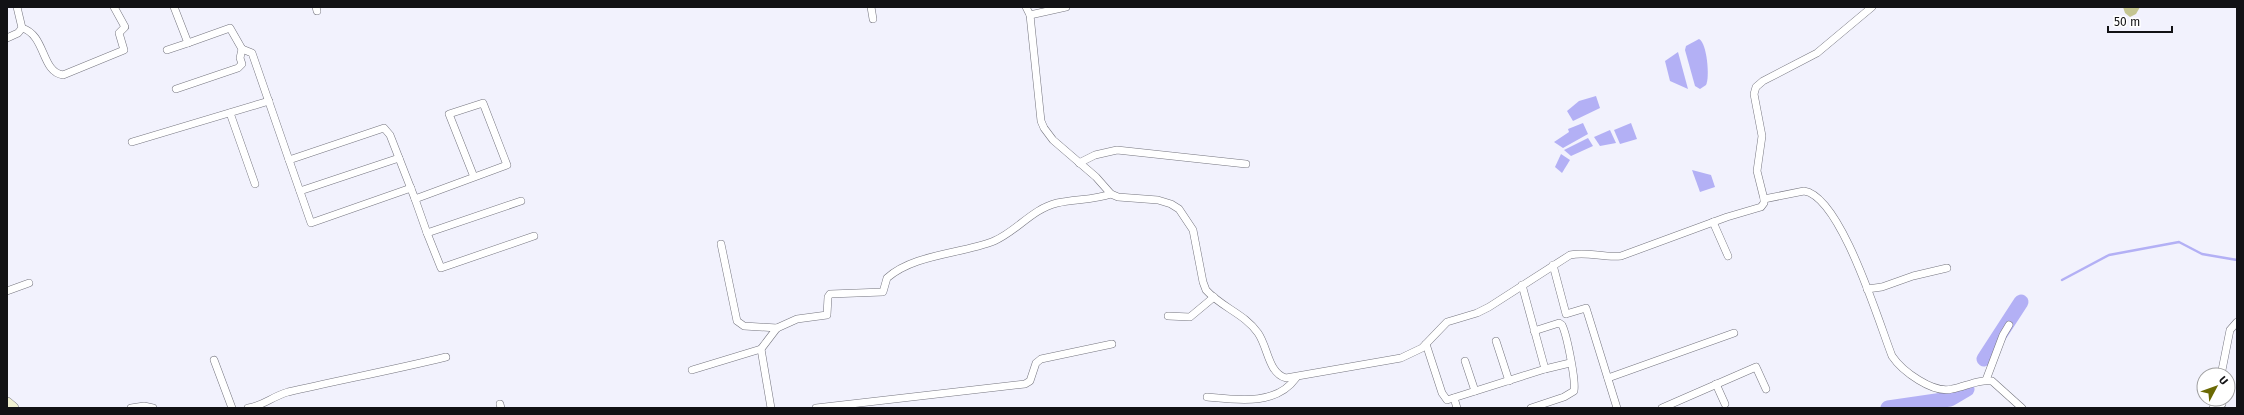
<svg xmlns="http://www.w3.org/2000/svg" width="2244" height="415" font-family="'Fira Sans',sans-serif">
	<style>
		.green { fill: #c4c591 }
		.water { fill: #b3b0f5 }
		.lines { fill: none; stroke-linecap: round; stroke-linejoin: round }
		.stream { stroke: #b3b0f5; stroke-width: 2.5 }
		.river { stroke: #b3b0f5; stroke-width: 15 }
		.minor-casing { stroke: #75757f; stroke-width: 8 }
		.secondary-casing { stroke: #75757f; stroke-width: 12 }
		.minor { stroke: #fff; stroke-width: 7 }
		.secondary { stroke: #f0f0d2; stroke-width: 11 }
	</style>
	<rect width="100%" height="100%" fill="#f2f2fd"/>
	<!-- green -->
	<polygon class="green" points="2123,7 2140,7 2136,14 2130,17 2125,13"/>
	<!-- water -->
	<g class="water">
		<path d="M1699,39c8,4 11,38 7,46l-6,4 -5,-3 -10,-36 1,-4z"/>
		<polygon points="1678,52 1688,89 1670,81 1665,61"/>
		<polygon points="1596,96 1600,108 1573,121 1567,111 1579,101"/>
		<polygon points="1583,123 1588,134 1563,148 1554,142 1569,132 1568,129"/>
		<polygon points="1631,123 1637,139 1620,144 1614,130"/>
		<polygon points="1610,130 1616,143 1600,146 1594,137"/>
		<polygon points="1588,138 1593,146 1571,156 1564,150"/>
		<polygon points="1561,154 1570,160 1562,173 1555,167"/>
		<polygon points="1692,170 1711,175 1715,187 1700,192"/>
	</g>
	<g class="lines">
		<!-- stream -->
		<polyline class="stream" points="2062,280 2109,255 2179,242 2202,254 2237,260"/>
		<!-- river -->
		<g class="river">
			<polyline points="1984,359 2021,302"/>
			<polyline points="1888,408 1950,399 1967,389"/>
		</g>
		<!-- minor casing -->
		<g class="minor-casing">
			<g id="minor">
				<polyline points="174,7 188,43 230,28 242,49 252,53 289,160 384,128 390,135 415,199 507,165 483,103 449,114 474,177"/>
				<polyline points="316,7 317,11"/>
				<polyline points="871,7 873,19"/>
				<path d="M1026,7l4,8 11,106 3,7 9,12 43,37 15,17 7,3 40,3 13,4 8,5 14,21 10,52 3,8c15,17 39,24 52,43 10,14 10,40 28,45l115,-20 21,-10 25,-26 30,-9 12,-6 81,-52c17,-4 33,3 51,1l106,-39 34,-10 3,-4v-4l-7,-28 5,-35 -8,-42 2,-7 7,-6 54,-28 55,-46"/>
				<polyline points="1030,15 1066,7"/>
				<path d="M22,28c24,7 19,44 41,47l61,-25 -5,-17 6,-6 -11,-20"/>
				<polyline points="7,38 18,33 22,28 17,7"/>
				<polyline points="167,50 188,43"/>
				<polyline points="176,89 238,68 242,64 240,58 242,49"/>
				<polyline points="230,113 255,184"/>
				<polyline points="132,142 269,101"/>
				<polyline points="289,160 311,223 411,188"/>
				<polyline points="1079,163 1095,155 1117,150 1246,164"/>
				<polyline points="300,191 399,158"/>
				<polyline points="415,199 427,233 521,201"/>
				<path d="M1764,199l40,-8c37,5 75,132 88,165 10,15 41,38 60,33 13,-2 26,-10 40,-8l30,27"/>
				<polyline points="1713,222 1728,256"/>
				<polyline points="427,233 441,268 534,236"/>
				<polyline points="721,244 737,321 744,326 777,328"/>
				<polyline points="1553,265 1566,314 1586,308 1617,408"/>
				<polyline points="1867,289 1882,287 1913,276 1947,268"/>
				<polyline points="7,291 29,283"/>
				<polyline points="1168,316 1190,317 1214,297"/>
				<polyline points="1496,341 1509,381"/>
				<polyline points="1426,344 1442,393 1447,400 1545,369 1522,285"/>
				<polyline points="214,360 232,408"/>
				<polyline points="1465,361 1475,391"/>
				<polyline points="1545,369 1570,363"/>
				<polyline points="692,370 761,349"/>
				<polyline points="2221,375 2230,330 2237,322"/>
				<polyline points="1608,378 1734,333"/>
				<polyline points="1986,380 2003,335 2009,325"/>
				<polyline points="1716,384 1725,404"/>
				<path d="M1207,397c30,3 69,9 89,-19"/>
				<polyline points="1454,398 1457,408"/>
				<polyline points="500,404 501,408"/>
				<polyline points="131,408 144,406 153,408"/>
				<path d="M248,408c15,-2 25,-12 40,-16 52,-12 105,-22 158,-35"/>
				<path d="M771,408l-10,-59 16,-21 20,-9 30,-4 1,-18 2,-3 53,-2 4,-14c27,-24 74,-24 107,-37 23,-10 38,-32 63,-38 18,-4 37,-3 54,-9"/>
				<polyline points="816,408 1025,384 1030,381 1036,363 1041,359 1112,344"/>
				<path d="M1531,408l33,-11 10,-6c2,-10 -7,-56 -12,-66l-3,-2 -25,8"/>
				<polyline points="1662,408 1756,367 1766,389"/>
				<polyline points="2213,408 2222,404"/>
			</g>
		</g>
		<!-- secondary casing -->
		<g class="secondary-casing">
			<polyline id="secondary" points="7,403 13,408"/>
		</g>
		<!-- minor -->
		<use href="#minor" class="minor"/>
		<!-- secondary -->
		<use href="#secondary" class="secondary"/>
	</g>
	<!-- border -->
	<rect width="2244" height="415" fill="none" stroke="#121215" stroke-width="16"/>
	<!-- north arrow -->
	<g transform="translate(2216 387) rotate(49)"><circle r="19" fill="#ffffff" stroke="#a0a0a1"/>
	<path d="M0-3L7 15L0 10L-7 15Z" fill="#6a6903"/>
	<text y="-6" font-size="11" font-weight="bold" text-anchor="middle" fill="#121215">U</text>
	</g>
	<!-- scale -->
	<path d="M2108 26v6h64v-6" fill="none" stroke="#121215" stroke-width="2"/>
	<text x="2114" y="26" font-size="12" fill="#121215" stroke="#ffffff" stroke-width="3" paint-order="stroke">50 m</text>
</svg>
